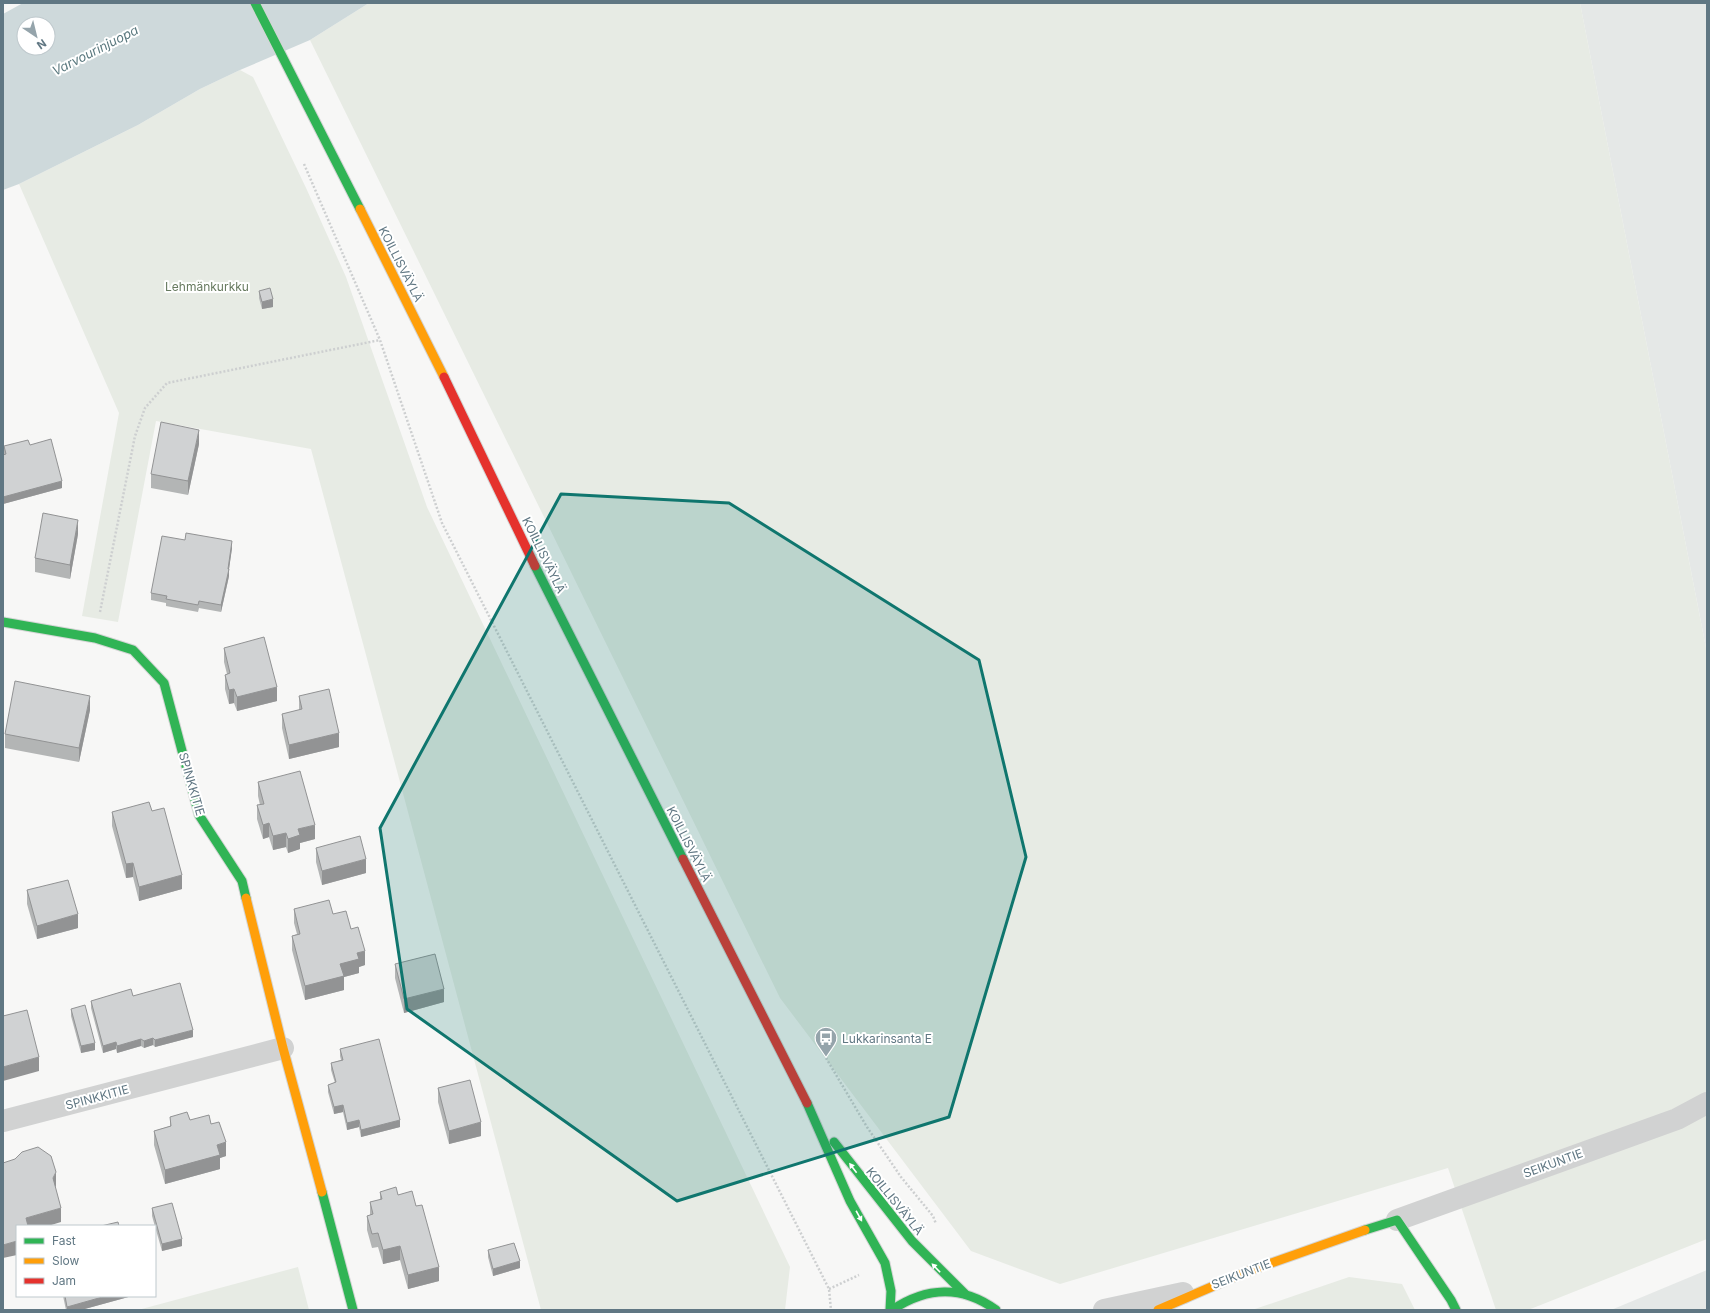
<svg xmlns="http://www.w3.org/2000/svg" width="1710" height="1313" font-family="Inter,sans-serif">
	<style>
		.built { fill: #e5e8e7 }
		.green { fill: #e7ebe4 }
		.water { fill: #ced9db; fill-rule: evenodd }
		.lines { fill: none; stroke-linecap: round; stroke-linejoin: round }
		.fast-casing { stroke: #d4d5d5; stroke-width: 11 }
		.slow-casing { stroke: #d4d5d5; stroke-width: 11 }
		.jam-casing { stroke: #d4d5d5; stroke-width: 11 }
		.path { stroke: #cdcfd0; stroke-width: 2.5; stroke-dasharray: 2 2; stroke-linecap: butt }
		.street { stroke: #d1d2d2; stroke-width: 22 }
		.fast { stroke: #30b455; stroke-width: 9 }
		.slow { stroke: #ff9f0a; stroke-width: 9 }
		.jam { stroke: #e5322d; stroke-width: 9 }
		.wall { fill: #b3b5b5 }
		.shaded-wall { fill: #929394 }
		.building { fill: #d0d2d3; stroke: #929394 }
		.oneway { fill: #fff }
		.marked { fill: #0f766e; fill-opacity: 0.2; stroke: #0f766e; stroke-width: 3; stroke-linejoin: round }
		.labels { text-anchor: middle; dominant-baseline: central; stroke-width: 4; stroke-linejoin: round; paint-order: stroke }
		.street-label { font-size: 12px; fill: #607783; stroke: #fff }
		.park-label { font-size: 12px; fill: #677a5f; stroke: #fff }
		.poi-label { font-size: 12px; fill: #607783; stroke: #fff; text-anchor: start }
		.water-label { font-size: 13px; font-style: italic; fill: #5a787e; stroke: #fff }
	</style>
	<rect width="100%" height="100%" fill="#f7f7f6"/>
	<!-- built -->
	<g class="built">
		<polygon points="1580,3 1707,3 1707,653"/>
		<polygon points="1707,1270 1707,1310 1611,1310"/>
	</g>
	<!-- green -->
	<g class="green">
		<polygon points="369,3 1580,3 1707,653 1707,1239 1528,1310 1496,1310 1448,1168 1060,1284 971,1251 780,998 310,40"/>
		<polygon points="240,70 253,77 307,190 346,277 427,507 790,1267 785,1310 541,1310 311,449 156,421 118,622 82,616 119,413 19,184 138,125 200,89"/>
		<polygon points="298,1267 309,1310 138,1310"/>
		<polygon points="1349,1277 1402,1284 1415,1310 1252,1310"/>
	</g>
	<!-- water -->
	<path class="water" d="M23,3h346l-59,37 -70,30 -40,19 -62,36 -119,59 -16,6v-176zM24,24h24v24h-24z"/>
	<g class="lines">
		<!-- fast casing -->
		<g class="fast-casing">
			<g id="fast">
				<polyline points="255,3 360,209"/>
				<polyline points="535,566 683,859"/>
				<polyline points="3,622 95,638 133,650 164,683 199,815 242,881 246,898"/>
				<polyline points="807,1103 850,1201 885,1263 891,1291 890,1310"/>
				<polyline points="834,1142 912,1241 965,1294"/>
				<polyline points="322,1192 353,1310"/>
				<polyline points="1365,1230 1397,1220 1451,1300 1456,1310"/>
				<path d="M892,1310c34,-23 70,-25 104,0"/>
			</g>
		</g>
		<!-- slow casing -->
		<g class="slow-casing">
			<g id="slow">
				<polyline points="360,209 444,377"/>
				<polyline points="246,898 283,1048 322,1192"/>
				<polyline points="1158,1310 1246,1272 1365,1230"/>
			</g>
		</g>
		<!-- jam casing -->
		<g class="jam-casing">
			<g id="jam">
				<polyline points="444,377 535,566"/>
				<polyline points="683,859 807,1103"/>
			</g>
		</g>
		<!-- path -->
		<g class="path">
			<polyline points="304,164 380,340 442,523 829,1289 831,1310"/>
			<polyline points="100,612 135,436 145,408 167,383 380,340"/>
			<polyline points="826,1058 867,1127 901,1177 933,1216 936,1224"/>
			<polyline points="829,1289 859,1275"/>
		</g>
		<!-- street -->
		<g class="street">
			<polyline points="3,1121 283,1048"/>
			<polyline points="1397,1220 1677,1119 1707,1103"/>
			<polyline points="1104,1310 1183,1293"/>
		</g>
		<!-- fast -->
		<use href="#fast" class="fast"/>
		<!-- slow -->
		<use href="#slow" class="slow"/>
		<!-- jam -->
		<use href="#jam" class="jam"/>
	</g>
	<!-- wall -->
	<g class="wall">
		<polygon points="259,291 273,307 262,309 259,298"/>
		<polygon points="199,444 188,495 151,488 151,474"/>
		<polygon points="30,445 62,488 3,504 3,455 4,454 4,446"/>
		<polygon points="78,534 70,579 35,572 35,558"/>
		<polygon points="232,548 229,569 229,576 221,612 199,608 198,612 166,606 166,603 151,600 151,593"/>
		<polygon points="224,648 277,701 237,711 234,703 229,704 225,689 225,675 227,674 224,662"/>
		<polygon points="299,696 339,747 289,759 282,728 282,714 299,710"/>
		<polygon points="90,710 79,762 5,748 5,734"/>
		<polygon points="258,782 315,839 300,843 300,849 288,853 286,847 273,850 269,837 263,839 257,819 257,805 260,805 258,796"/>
		<polygon points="152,811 182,889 139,901 133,877 126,878 112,826 112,812"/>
		<polygon points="316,848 366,873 322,885 316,862"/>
		<polygon points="27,890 78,928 37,939 27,904"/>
		<polygon points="294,909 333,914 351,929 365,965 359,967 359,973 344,977 344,990 305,1000 292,950 292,936 297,934 294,923"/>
		<polygon points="395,964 444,1002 404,1013 395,978"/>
		<polygon points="133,996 193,1037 155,1047 153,1045 144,1048 141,1046 117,1053 116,1049 103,1053 91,1008 91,1001"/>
		<polygon points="71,1009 95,1050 81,1053 71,1016"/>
		<polygon points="340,1049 400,1127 361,1137 359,1127 347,1130 343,1112 334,1114 328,1092 328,1085 335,1083 331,1070 331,1063 341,1060 340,1056"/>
		<polygon points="438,1088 481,1136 449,1144 438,1102"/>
		<polygon points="170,1117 190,1120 226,1156 220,1158 220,1169 165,1184 154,1145 154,1131 170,1126"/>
		<polygon points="380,1192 398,1195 416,1206 439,1281 408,1289 400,1260 383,1264 378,1247 372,1248 367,1230 367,1216 370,1215 370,1202 380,1200"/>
		<polygon points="152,1208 182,1246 162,1251 152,1216"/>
		<polygon points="488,1250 520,1268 493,1276 488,1257"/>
		<polygon points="63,1296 132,1296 81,1310 66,1310"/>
	</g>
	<!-- shaded-wall -->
	<g class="shaded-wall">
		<polygon points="273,299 273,307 262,309 262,302"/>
		<polygon points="199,430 199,444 188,495 188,481"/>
		<polygon points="62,481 62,488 3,504 3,497"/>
		<polygon points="78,520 78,534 70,579 70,565"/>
		<polygon points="232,541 232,548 228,576 228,569"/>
		<polygon points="229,569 229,576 221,612 221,605"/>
		<polygon points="277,687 277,701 237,711 237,697"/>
		<polygon points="234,689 234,703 229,704 229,690"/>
		<polygon points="90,696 90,710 79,762 79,748"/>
		<polygon points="339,733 339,747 289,759 289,745"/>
		<polygon points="269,823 269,837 263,839 263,825"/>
		<polygon points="315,825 315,839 300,843 300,849 288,853 288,839 298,829"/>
		<polygon points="286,833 286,847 273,850 273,836"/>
		<polygon points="366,859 366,873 322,885 322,871"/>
		<polygon points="133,863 133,877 126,878 126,864"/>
		<polygon points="182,875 182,889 139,901 139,887"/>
		<polygon points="78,914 78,928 37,939 37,926"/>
		<polygon points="365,951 365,965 359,967 359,973 344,977 344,990 305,1000 305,986 357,953"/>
		<polygon points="444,989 444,1002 404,1013 404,999"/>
		<polygon points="193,1030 193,1037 155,1047 155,1040"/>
		<polygon points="153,1038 153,1045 144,1048 144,1041"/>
		<polygon points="141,1039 141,1046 117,1053 117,1046"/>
		<polygon points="116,1042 116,1049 103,1053 103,1046"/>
		<polygon points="95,1043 95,1050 81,1053 81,1046"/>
		<polygon points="39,1057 39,1071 3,1081 3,1067"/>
		<polygon points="343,1105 343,1112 334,1114 334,1107"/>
		<polygon points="359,1120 359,1127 347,1130 347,1123"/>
		<polygon points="400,1120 400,1127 361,1137 361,1130"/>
		<polygon points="481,1122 481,1136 449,1144 449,1131"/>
		<polygon points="226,1142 226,1156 220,1158 220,1169 165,1184 165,1170 217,1145"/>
		<polygon points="56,1172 56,1186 53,1191 53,1178"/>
		<polygon points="61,1208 61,1222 48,1226 26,1226 26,1218"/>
		<polygon points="182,1239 182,1246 162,1251 162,1244"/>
		<polygon points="17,1241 17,1255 3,1258 3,1245"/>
		<polygon points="400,1246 400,1260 383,1264 383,1250"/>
		<polygon points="520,1261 520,1268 493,1276 493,1269"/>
		<polygon points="439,1267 439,1281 408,1289 408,1275"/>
		<polygon points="106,1296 132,1296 81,1310 67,1310 67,1307"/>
	</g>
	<!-- building -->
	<g class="building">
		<polygon points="270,288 273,299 262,302 259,291"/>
		<polygon points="161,422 199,430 188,481 151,474"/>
		<polygon points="51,439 62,481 3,497 3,455 6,454 4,446 28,440 30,445"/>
		<polygon points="43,513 78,520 70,565 35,558"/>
		<polygon points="186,533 232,541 228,569 229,569 221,605 199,601 198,605 166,599 167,596 151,593 162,536 185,540"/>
		<polygon points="264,637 277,687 237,697 234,689 229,690 225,675 230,673 224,648"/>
		<polygon points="15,681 90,696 79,748 5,734"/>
		<polygon points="329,689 339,733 289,745 282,714 302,709 299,696"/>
		<polygon points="300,771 315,825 298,829 300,835 288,839 286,833 273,836 269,823 263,825 257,805 264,804 258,782"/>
		<polygon points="149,802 152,811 164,808 182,875 139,887 133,863 126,864 112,812"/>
		<polygon points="360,836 366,859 322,871 316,848"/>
		<polygon points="68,880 78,914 37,926 27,890"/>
		<polygon points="329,900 333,914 346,911 351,929 358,927 365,951 357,953 359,959 340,964 344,976 305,986 292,936 300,934 294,909"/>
		<polygon points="435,954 444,989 404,999 395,964"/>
		<polygon points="180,983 193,1030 155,1040 153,1038 144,1041 141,1039 117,1046 116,1042 103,1046 91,1001 131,989 133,996"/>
		<polygon points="85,1005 95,1043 81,1046 71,1009"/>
		<polygon points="27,1010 39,1057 3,1067 3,1016"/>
		<polygon points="379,1039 400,1120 361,1130 359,1120 347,1123 343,1105 334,1107 328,1085 336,1082 331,1063 343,1060 340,1049"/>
		<polygon points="470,1080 481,1122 449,1131 438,1088"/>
		<polygon points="187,1112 190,1120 209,1115 211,1124 219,1122 226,1142 217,1145 220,1155 165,1170 154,1131 171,1126 170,1117"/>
		<polygon points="38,1147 51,1156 56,1172 53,1178 61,1208 26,1218 28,1226 17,1226 17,1241 3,1245 3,1163 15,1159 22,1152"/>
		<polygon points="396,1187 398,1195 412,1191 416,1206 422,1205 439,1267 408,1275 400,1246 383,1250 378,1233 372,1234 367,1216 373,1214 370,1202 382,1199 380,1192"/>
		<polygon points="172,1203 182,1239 162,1244 152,1208"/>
		<polygon points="118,1222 119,1226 101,1226"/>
		<polygon points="514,1243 520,1261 493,1269 488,1250"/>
		<polygon points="65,1296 106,1296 67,1307"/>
	</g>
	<!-- one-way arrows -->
	<defs><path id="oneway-solid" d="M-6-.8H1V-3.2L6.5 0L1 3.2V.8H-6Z"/></defs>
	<g class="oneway">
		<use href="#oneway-solid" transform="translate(853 1168) rotate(-127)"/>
		<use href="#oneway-solid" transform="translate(859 1216) rotate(61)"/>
		<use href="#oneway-solid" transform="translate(936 1268) rotate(-134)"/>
	</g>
	<!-- marked area -->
	<path class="marked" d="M561,494l168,9 250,157 47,197 -77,260 -272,84 -270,-192 -27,-181z"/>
	<!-- icons -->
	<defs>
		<g id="bus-pin" transform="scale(1.15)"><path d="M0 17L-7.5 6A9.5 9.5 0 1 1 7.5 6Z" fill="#95a4ab" stroke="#fff"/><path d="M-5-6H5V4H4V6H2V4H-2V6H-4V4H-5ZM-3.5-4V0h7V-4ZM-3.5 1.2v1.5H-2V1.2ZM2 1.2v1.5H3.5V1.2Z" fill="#fff"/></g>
	</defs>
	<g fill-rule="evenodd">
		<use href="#bus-pin" x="826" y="1038"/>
	</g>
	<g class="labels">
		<!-- street labels -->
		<g class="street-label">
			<text transform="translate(401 264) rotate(63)">KOILLISVÄYLÄ</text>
			<text transform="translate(544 555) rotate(64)">KOILLISVÄYLÄ</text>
			<text transform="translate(192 784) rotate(74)">SPINKKITIE</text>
			<text transform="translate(689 844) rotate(63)">KOILLISVÄYLÄ</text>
			<text transform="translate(97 1097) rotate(-15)">SPINKKITIE</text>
			<text transform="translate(1553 1163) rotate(-20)">SEIKUNTIE</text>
			<text transform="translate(895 1201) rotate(51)">KOILLISVÄYLÄ</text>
			<text transform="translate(1241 1274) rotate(-21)">SEIKUNTIE</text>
		</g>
		<!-- park labels -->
		<g class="park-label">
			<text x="207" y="286">Lehmänkurkku</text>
		</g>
		<!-- poi labels -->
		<g class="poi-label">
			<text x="842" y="1038">Lukkarinsanta E</text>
		</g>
		<!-- water labels -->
		<g class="water-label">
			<text transform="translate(95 50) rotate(-27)">Varvourinjuopa</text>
		</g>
	</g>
	<!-- border -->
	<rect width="1710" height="1313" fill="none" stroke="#607783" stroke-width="8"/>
	<!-- legend -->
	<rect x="16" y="1225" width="140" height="72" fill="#ffffff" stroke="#bfc9cd"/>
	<rect x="24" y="1238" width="20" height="6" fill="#30b455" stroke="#bfc9cd"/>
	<text x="52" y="1245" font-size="12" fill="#607783">Fast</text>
	<rect x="24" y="1258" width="20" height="6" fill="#ff9f0a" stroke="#bfc9cd"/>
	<text x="52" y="1265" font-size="12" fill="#607783">Slow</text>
	<rect x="24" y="1278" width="20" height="6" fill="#e5322d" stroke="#bfc9cd"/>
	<text x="52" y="1285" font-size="12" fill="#607783">Jam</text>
	<!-- north arrow -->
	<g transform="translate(36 36) rotate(145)"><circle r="19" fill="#ffffff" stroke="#bfc9cd"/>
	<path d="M0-3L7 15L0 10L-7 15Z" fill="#95a4ab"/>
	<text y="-6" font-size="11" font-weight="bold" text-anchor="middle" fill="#607783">N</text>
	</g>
</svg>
